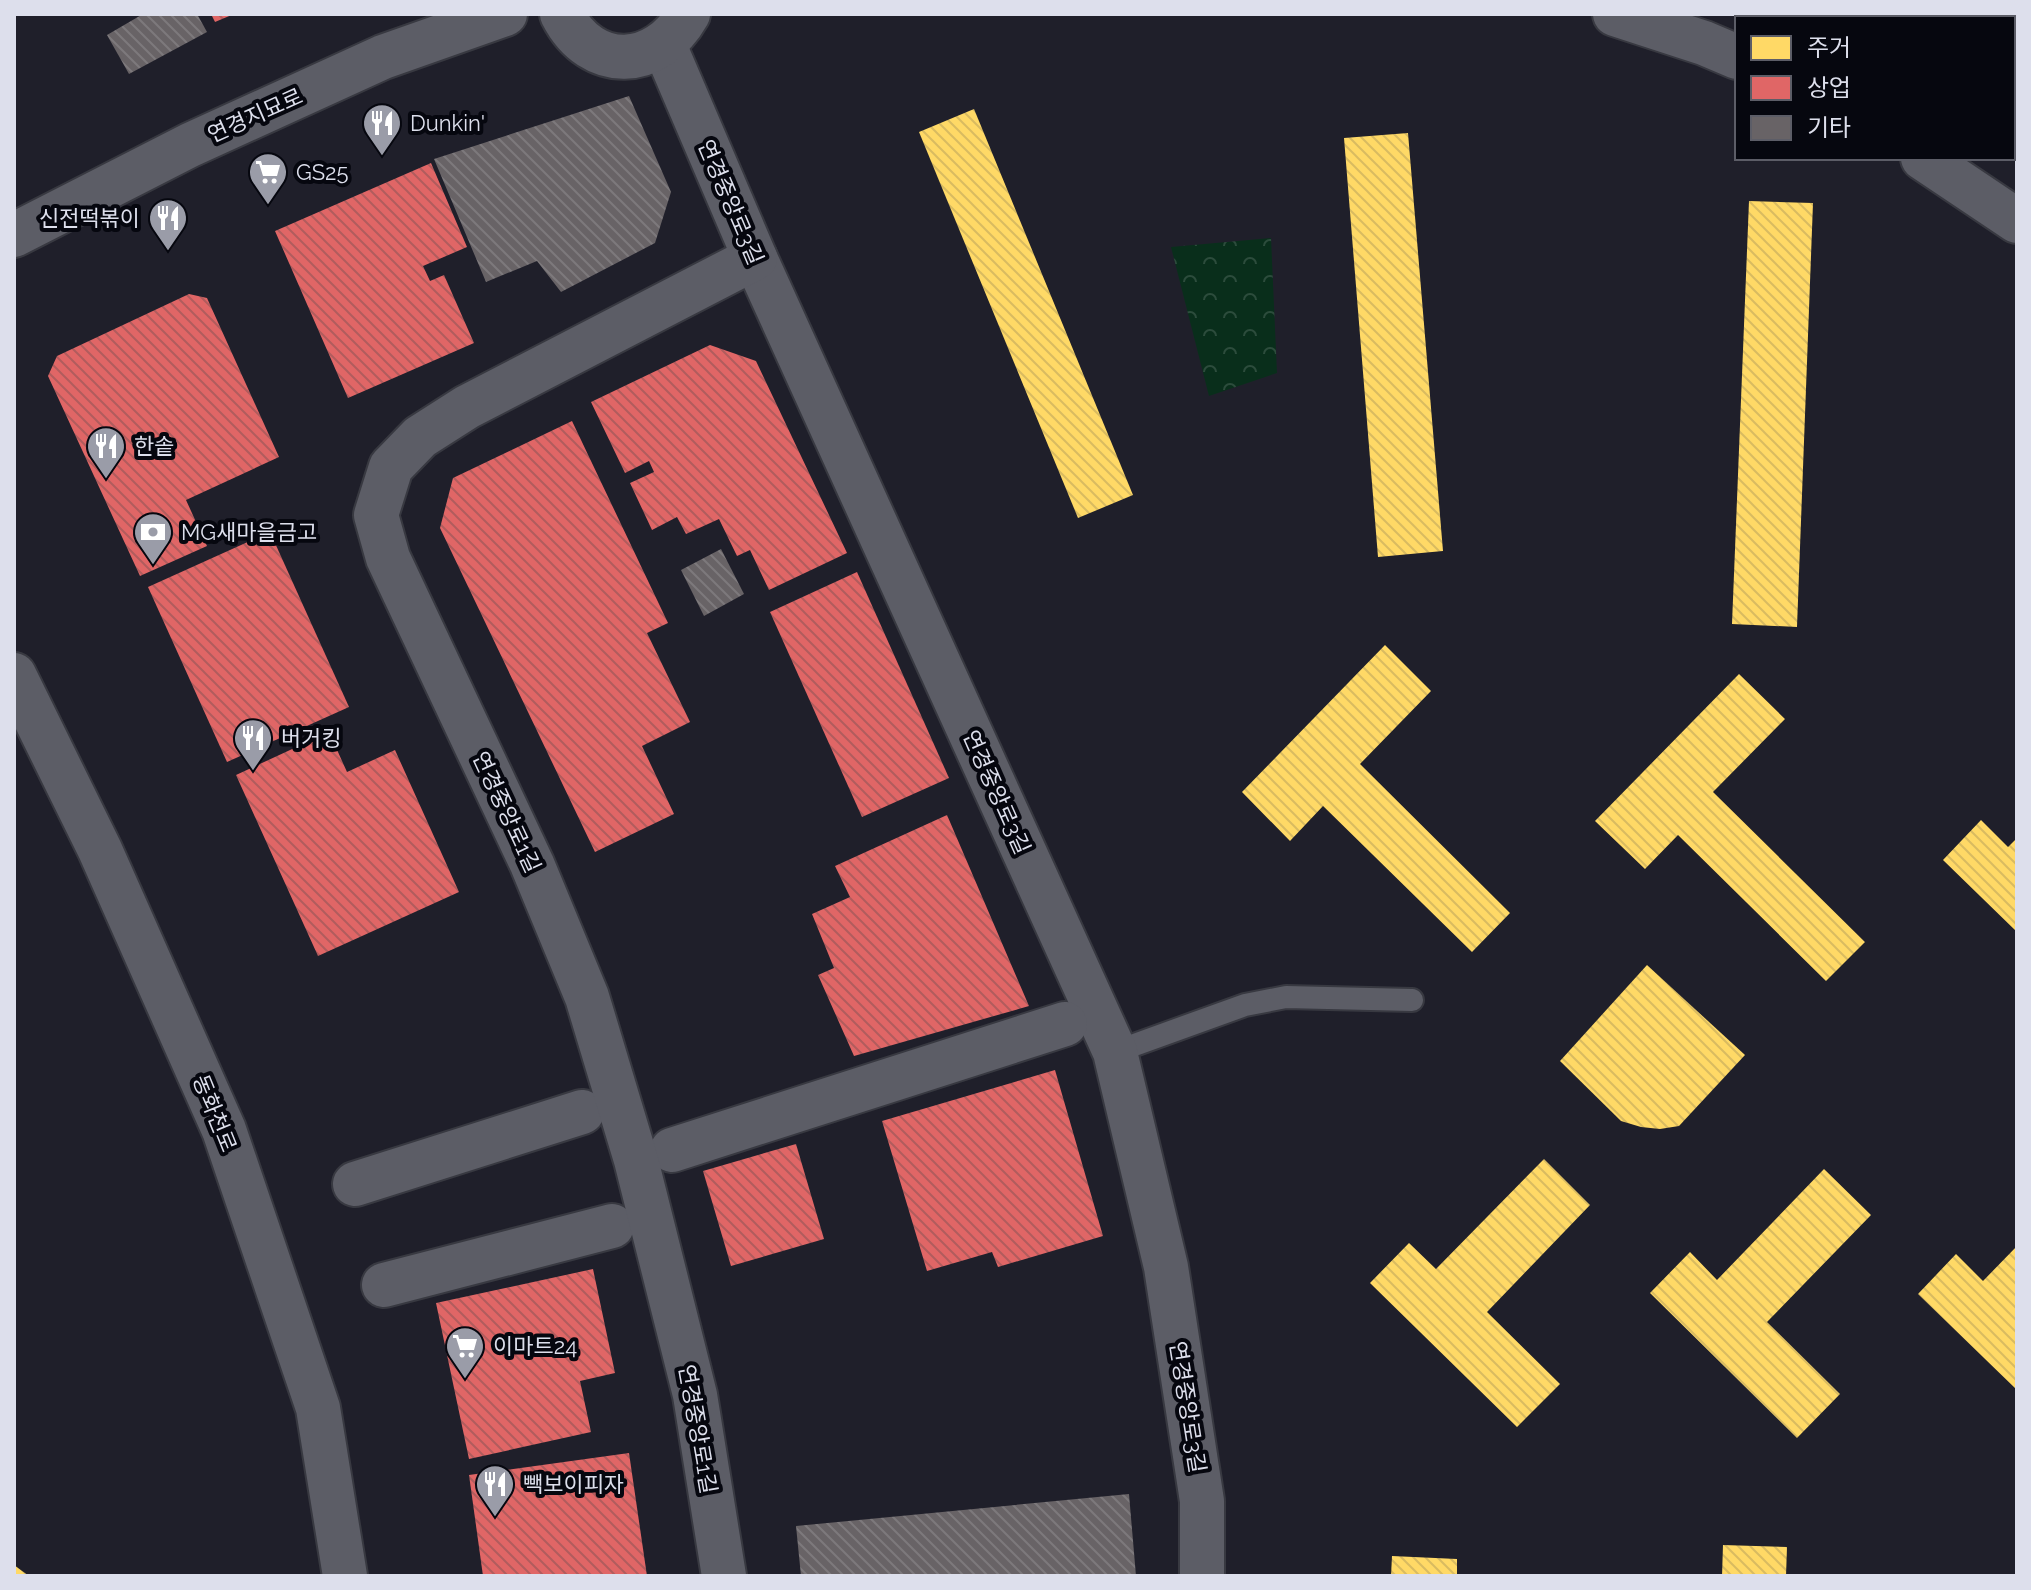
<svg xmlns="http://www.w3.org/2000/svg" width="2031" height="1590" font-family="Raleway,'Noto Sans KR',sans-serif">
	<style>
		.park { fill: url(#park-crowns) }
		.homes { fill: url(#homes-back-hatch) }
		.shops { fill: url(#shops-back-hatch) }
		.building { fill: url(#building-back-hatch) }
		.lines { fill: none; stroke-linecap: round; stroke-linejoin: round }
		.lane-casing { stroke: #383941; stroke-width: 26 }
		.street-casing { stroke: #383941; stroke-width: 48 }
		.secondary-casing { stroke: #383941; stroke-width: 48 }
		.lane { stroke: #5c5d66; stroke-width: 22 }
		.street { stroke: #5c5d66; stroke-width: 44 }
		.secondary { stroke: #5c5d66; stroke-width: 44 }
		.labels { text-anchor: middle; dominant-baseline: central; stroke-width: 8; stroke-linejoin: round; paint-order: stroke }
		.street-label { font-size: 22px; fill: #dddfec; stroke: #06070f }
		.poi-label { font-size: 22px; fill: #dddfec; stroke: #06070f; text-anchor: start }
	</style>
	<defs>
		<pattern id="park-crowns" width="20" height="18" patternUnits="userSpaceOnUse" patternTransform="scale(2)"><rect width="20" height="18" fill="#092e1b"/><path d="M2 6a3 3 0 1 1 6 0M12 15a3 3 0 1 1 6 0" fill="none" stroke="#2c4c3c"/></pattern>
		<pattern id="homes-back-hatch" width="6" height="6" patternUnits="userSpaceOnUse" patternTransform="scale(2)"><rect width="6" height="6" fill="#ffd966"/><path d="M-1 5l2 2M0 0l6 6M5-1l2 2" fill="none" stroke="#d9bb60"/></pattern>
		<pattern id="shops-back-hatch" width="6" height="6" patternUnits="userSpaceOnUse" patternTransform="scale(2)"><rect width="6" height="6" fill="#e06666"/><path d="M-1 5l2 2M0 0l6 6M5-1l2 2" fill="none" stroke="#b15c5d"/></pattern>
		<pattern id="building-back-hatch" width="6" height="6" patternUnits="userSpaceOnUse" patternTransform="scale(2)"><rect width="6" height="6" fill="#686366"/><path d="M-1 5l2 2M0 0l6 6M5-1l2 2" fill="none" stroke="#7d797c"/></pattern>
	</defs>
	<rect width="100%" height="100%" fill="#1f1f2a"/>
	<!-- park -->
	<polygon class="park" points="1271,238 1277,373 1209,396 1171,247"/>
	<!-- homes -->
	<g class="homes">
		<polygon points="2017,36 2017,92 2013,89 2013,43"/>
		<polygon points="974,109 1133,495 1078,518 919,132"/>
		<polygon points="1408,133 1443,551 1378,557 1344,138"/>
		<polygon points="1749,201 1813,203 1797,627 1732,624"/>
		<polygon points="1385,645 1431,691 1360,764 1510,913 1472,952 1323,806 1290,841 1242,792"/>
		<polygon points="1739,674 1785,719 1713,792 1865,942 1826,981 1678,835 1645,869 1595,821"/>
		<polygon points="1981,820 2008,847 2017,838 2017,932 1943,860"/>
		<polygon points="1647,965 1745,1055 1679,1126 1660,1129 1641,1127 1621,1121 1560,1061"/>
		<polygon points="1544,1159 1590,1205 1487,1312 1560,1384 1517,1427 1370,1283 1409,1243 1436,1269"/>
		<polygon points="1824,1169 1871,1215 1767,1322 1840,1394 1797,1438 1650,1293 1690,1252 1717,1280"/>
		<polygon points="2017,1246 2017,1390 1918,1294 1956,1254 1983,1281"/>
		<polygon points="1723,1545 1787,1547 1786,1576 1722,1576"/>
		<polygon points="1392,1556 1457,1559 1457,1576 1391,1576"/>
		<polygon points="14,1565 29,1576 14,1576"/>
	</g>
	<!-- shops -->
	<g class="shops">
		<polygon points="211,14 234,14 215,22"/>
		<polygon points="431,163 467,247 423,266 430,281 444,275 474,343 348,398 275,231"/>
		<polygon points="189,294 207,298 279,457 186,500 207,546 140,576 48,376 57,356"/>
		<polygon points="710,345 756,361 847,553 769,590 750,550 737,556 719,519 686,534 677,517 652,530 630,483 654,472 649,461 625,473 591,402"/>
		<polygon points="572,421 668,623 647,633 690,722 642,746 674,814 595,852 440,528 453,478"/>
		<polygon points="270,532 349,707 227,762 148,587"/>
		<polygon points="857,572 949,778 862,817 770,612"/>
		<polygon points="329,732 347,772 395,750 459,892 318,956 236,775"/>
		<polygon points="947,815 1029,1006 854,1056 818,975 834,968 812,914 850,897 835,866"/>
		<polygon points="1055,1070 1103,1236 998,1267 992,1252 927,1271 882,1121"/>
		<polygon points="796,1144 824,1239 731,1266 703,1171"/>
		<polygon points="593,1269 615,1373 580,1381 591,1432 469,1459 436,1303"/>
		<polygon points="629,1453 647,1576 483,1576 469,1475"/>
	</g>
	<!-- building -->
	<g class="building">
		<polygon points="143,14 197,14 207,32 129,74 107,35"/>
		<polygon points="629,96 671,192 655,243 561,292 537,261 486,282 434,159"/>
		<polygon points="721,549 744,594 704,616 681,570"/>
		<polygon points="1129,1494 1136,1576 801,1576 796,1526"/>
	</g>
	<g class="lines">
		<!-- lane casing -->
		<g class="lane-casing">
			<polyline id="lane" points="1115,1052 1245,1005 1286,997 1412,1000"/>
		</g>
		<!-- street casing -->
		<g class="street-casing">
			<g id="street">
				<polyline points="664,45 755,258 1115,1052 1166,1267 1202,1501 1202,1576"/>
				<polyline points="672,1150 1065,1024"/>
				<polyline points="355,1184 582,1112"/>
				<polyline points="384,1285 612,1226"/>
				<polyline points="724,1576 695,1395 636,1160 587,997 532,864 388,558 376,515 391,467 420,437 467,407 755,258"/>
			</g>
		</g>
		<!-- secondary casing -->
		<g class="secondary-casing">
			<g id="secondary">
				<path d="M562,14c30,59 95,55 126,0"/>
				<polyline points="1615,14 1704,43 1737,57"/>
				<polyline points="1923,158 2017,221"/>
				<polyline points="14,235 190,145 383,57 505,14"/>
				<polyline points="14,675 100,850 224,1130 318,1408 345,1576"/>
			</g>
		</g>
		<!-- lane -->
		<use href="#lane" class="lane"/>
		<!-- street -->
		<use href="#street" class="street"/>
		<!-- secondary -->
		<use href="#secondary" class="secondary"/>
	</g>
	<!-- icons -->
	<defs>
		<g id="restaurant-pin" transform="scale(2)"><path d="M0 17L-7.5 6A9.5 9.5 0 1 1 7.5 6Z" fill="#9a9ca8" stroke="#06070f"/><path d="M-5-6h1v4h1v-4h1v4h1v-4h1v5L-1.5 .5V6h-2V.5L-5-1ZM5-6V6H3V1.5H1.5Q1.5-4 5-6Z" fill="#fff"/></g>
		<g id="supermarket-pin" transform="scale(2)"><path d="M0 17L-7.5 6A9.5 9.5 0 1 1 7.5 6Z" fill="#9a9ca8" stroke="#06070f"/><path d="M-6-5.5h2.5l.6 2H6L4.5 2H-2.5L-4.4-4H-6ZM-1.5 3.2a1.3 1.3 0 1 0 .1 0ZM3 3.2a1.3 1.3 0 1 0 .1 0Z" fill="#fff"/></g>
		<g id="bank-pin" transform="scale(2)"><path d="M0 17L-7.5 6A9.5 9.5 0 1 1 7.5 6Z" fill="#9a9ca8" stroke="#06070f"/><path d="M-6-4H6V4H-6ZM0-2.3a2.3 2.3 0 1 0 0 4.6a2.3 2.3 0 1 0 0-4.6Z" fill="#fff"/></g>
	</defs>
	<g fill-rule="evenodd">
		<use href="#restaurant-pin" x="382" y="123"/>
		<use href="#supermarket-pin" x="268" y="172"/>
		<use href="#restaurant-pin" x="168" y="218"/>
		<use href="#restaurant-pin" x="106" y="446"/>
		<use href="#bank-pin" x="153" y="532"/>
		<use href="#restaurant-pin" x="253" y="738"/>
		<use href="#supermarket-pin" x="465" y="1346"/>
		<use href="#restaurant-pin" x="495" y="1484"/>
	</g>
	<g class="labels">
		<!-- street labels -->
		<g class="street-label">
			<text transform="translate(255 115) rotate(-24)">연경지묘로</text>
			<text transform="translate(731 202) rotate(67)">연경중앙로3길</text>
			<text transform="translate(997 792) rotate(66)">연경중앙로3길</text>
			<text transform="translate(507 812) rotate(65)">연경중앙로1길</text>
			<text transform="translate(215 1113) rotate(68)">동화천로</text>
			<text transform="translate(1188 1407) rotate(81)">연경중앙로3길</text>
			<text transform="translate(698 1429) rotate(80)">연경중앙로1길</text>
		</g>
		<!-- poi labels -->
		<g class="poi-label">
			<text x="410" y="123">Dunkin'</text>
			<text x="296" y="172">GS25</text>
			<text x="140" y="218" text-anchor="end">신전떡볶이</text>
			<text x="134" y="446">한솥</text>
			<text x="181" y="532">MG새마을금고</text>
			<text x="281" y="738">버거킹</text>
			<text x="493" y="1346">이마트24</text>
			<text x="523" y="1484">빽보이피자</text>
		</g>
	</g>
	<!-- border -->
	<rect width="2031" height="1590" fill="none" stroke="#dddfec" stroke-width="32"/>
	<!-- legend -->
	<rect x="1735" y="16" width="280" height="144" fill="#06070f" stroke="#5c5d67" stroke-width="2"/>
	<rect x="1751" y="36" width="40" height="24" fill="#ffd966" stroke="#5c5d67" stroke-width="2"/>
	<text x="1807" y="56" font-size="24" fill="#dddfec">주거</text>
	<rect x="1751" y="76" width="40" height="24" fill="#e06666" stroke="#5c5d67" stroke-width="2"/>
	<text x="1807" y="96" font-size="24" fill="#dddfec">상업</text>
	<rect x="1751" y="116" width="40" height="24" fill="#686366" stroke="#5c5d67" stroke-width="2"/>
	<text x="1807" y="136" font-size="24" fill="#dddfec">기타</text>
</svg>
